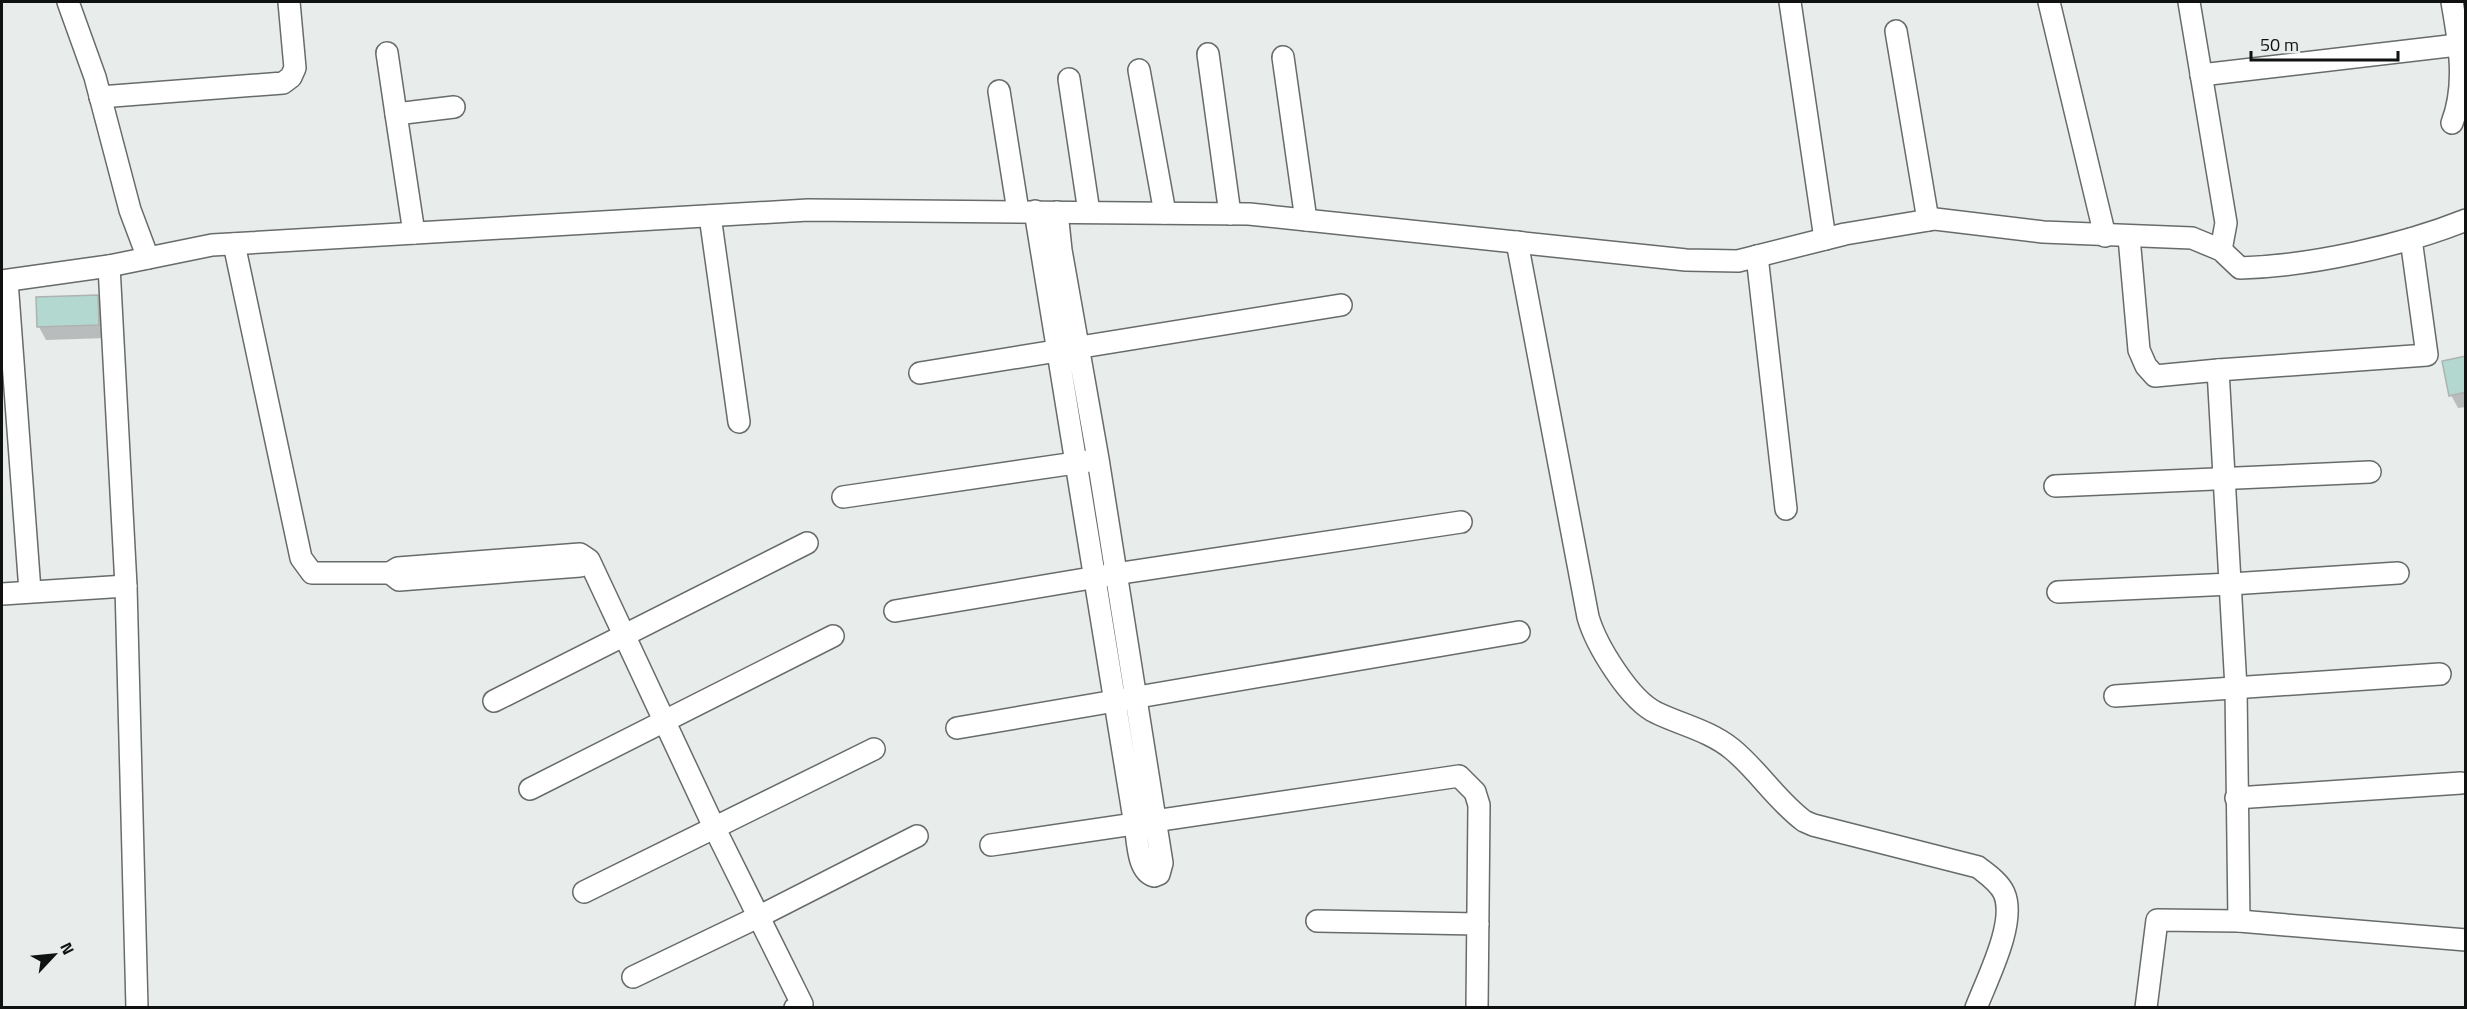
<svg xmlns="http://www.w3.org/2000/svg" width="2467" height="1009" font-family="'Titillium Web',sans-serif">
	<style>
		.shadow { fill: #0003 }
		.building { fill: #b3d8d0; stroke: #aeb2b1; stroke-width: 1.5 }
		.lines { fill: none; stroke-linecap: round; stroke-linejoin: round }
		.minor-casing { stroke: #676b6a; stroke-width: 24 }
		.minor { stroke: #fff; stroke-width: 21 }
	</style>
	<rect width="100%" height="100%" fill="#e8eceb"/>
	<!-- shadow -->
	<g class="shadow">
		<polygon points="97,296 104,310 106,338 46,340 39,327"/>
		<polygon points="2466,358 2466,407 2458,408 2451,395"/>
	</g>
	<!-- building -->
	<g class="building">
		<polygon points="98,295 99,325 37,327 36,297"/>
		<polygon points="2466,356 2466,392 2449,396 2442,361"/>
	</g>
	<g class="lines">
		<!-- minor casing -->
		<g class="minor-casing">
			<g id="minor">
				<polyline points="68,2 95,77 130,210 148,258"/>
				<polyline points="1790,2 1825,239"/>
				<polyline points="2049,2 2105,236"/>
				<polyline points="2189,2 2226,223 2221,250"/>
				<polyline points="1896,31 1928,220"/>
				<polyline points="387,53 396,114"/>
				<polyline points="1208,54 1230,214"/>
				<polyline points="1283,57 1306,220"/>
				<polyline points="1139,70 1165,213"/>
				<polyline points="2201,75 2466,44"/>
				<polyline points="1069,79 1089,212"/>
				<polyline points="999,91 1018,211"/>
				<polyline points="100,97 283,83 291,77 295,68 289,2"/>
				<path d="M2452,123c15,-39 7,-81 0,-121"/>
				<path d="M1035,211l100,614c3,15 2,46 19,51l5,-2 3,-11 -64,-404 -37,-209 -4,-38"/>
				<polyline points="710,216 739,422"/>
				<polyline points="414,233 396,114 454,107"/>
				<polyline points="2129,237 2139,350 2146,366 2155,376 2218,370 2236,688 2239,921"/>
				<path d="M1517,242l71,375c8,28 42,84 69,96 25,12 53,18 75,36 26,21 44,51 72,72l9,4 165,42c9,7 21,15 26,26 13,29 -17,86 -28,115"/>
				<polyline points="234,244 301,558 312,573 390,573"/>
				<polyline points="1757,256 1786,509"/>
				<polyline points="109,266 126,586 137,1008"/>
				<path d="M2,281l107,-15 103,-21 596,-35 441,4 437,46 52,1 107,-27 90,-15 108,13 149,6 29,12 19,18c70,-2 161,-22 226,-48"/>
				<polyline points="7,281 30,591"/>
				<polyline points="2218,370 2427,355 2411,239"/>
				<polyline points="920,373 1341,305"/>
				<polyline points="2055,486 2370,472"/>
				<polyline points="843,497 1089,461"/>
				<polyline points="589,560 580,566 399,580 390,573 398,568 580,554 589,560 714,827 802,1004 795,1008"/>
				<polyline points="2058,592 2231,584 2398,573"/>
				<polyline points="2,594 126,586"/>
				<polyline points="895,611 1115,574 1461,522"/>
				<polyline points="2115,696 2440,674"/>
				<polyline points="494,701 807,543"/>
				<polyline points="957,728 1519,632"/>
				<polyline points="530,789 833,636"/>
				<polyline points="2236,798 2461,783"/>
				<polyline points="991,845 1459,776 1475,792 1479,805 1477,1008"/>
				<polyline points="584,892 874,749"/>
				<polyline points="1317,921 1478,924"/>
				<polyline points="633,977 758,917 917,836"/>
				<polyline points="2146,1008 2157,920 2239,921 2466,940"/>
			</g>
		</g>
		<!-- minor -->
		<use href="#minor" class="minor"/>
	</g>
	<!-- border -->
	<rect width="2467" height="1009" fill="none" stroke="#101111" stroke-width="6"/>
	<!-- north arrow -->
	<g transform="translate(54 955) rotate(64)" stroke="#e8eceb" stroke-width="4.5" paint-order="stroke">
	<path d="M0-4.5L10 22L0 15L-10 22Z" fill="#101111"/>
	<text y="-9" font-size="16" font-weight="bold" text-anchor="middle" fill="#101111">N</text>
	</g>
	<!-- scale -->
	<path d="M2251 51v9h147v-9" fill="none" stroke="#101111" stroke-width="3"/>
	<text x="2260" y="51" font-size="18" fill="#101111" stroke="#e8eceb" stroke-width="4.5" paint-order="stroke">50 m</text>
</svg>
